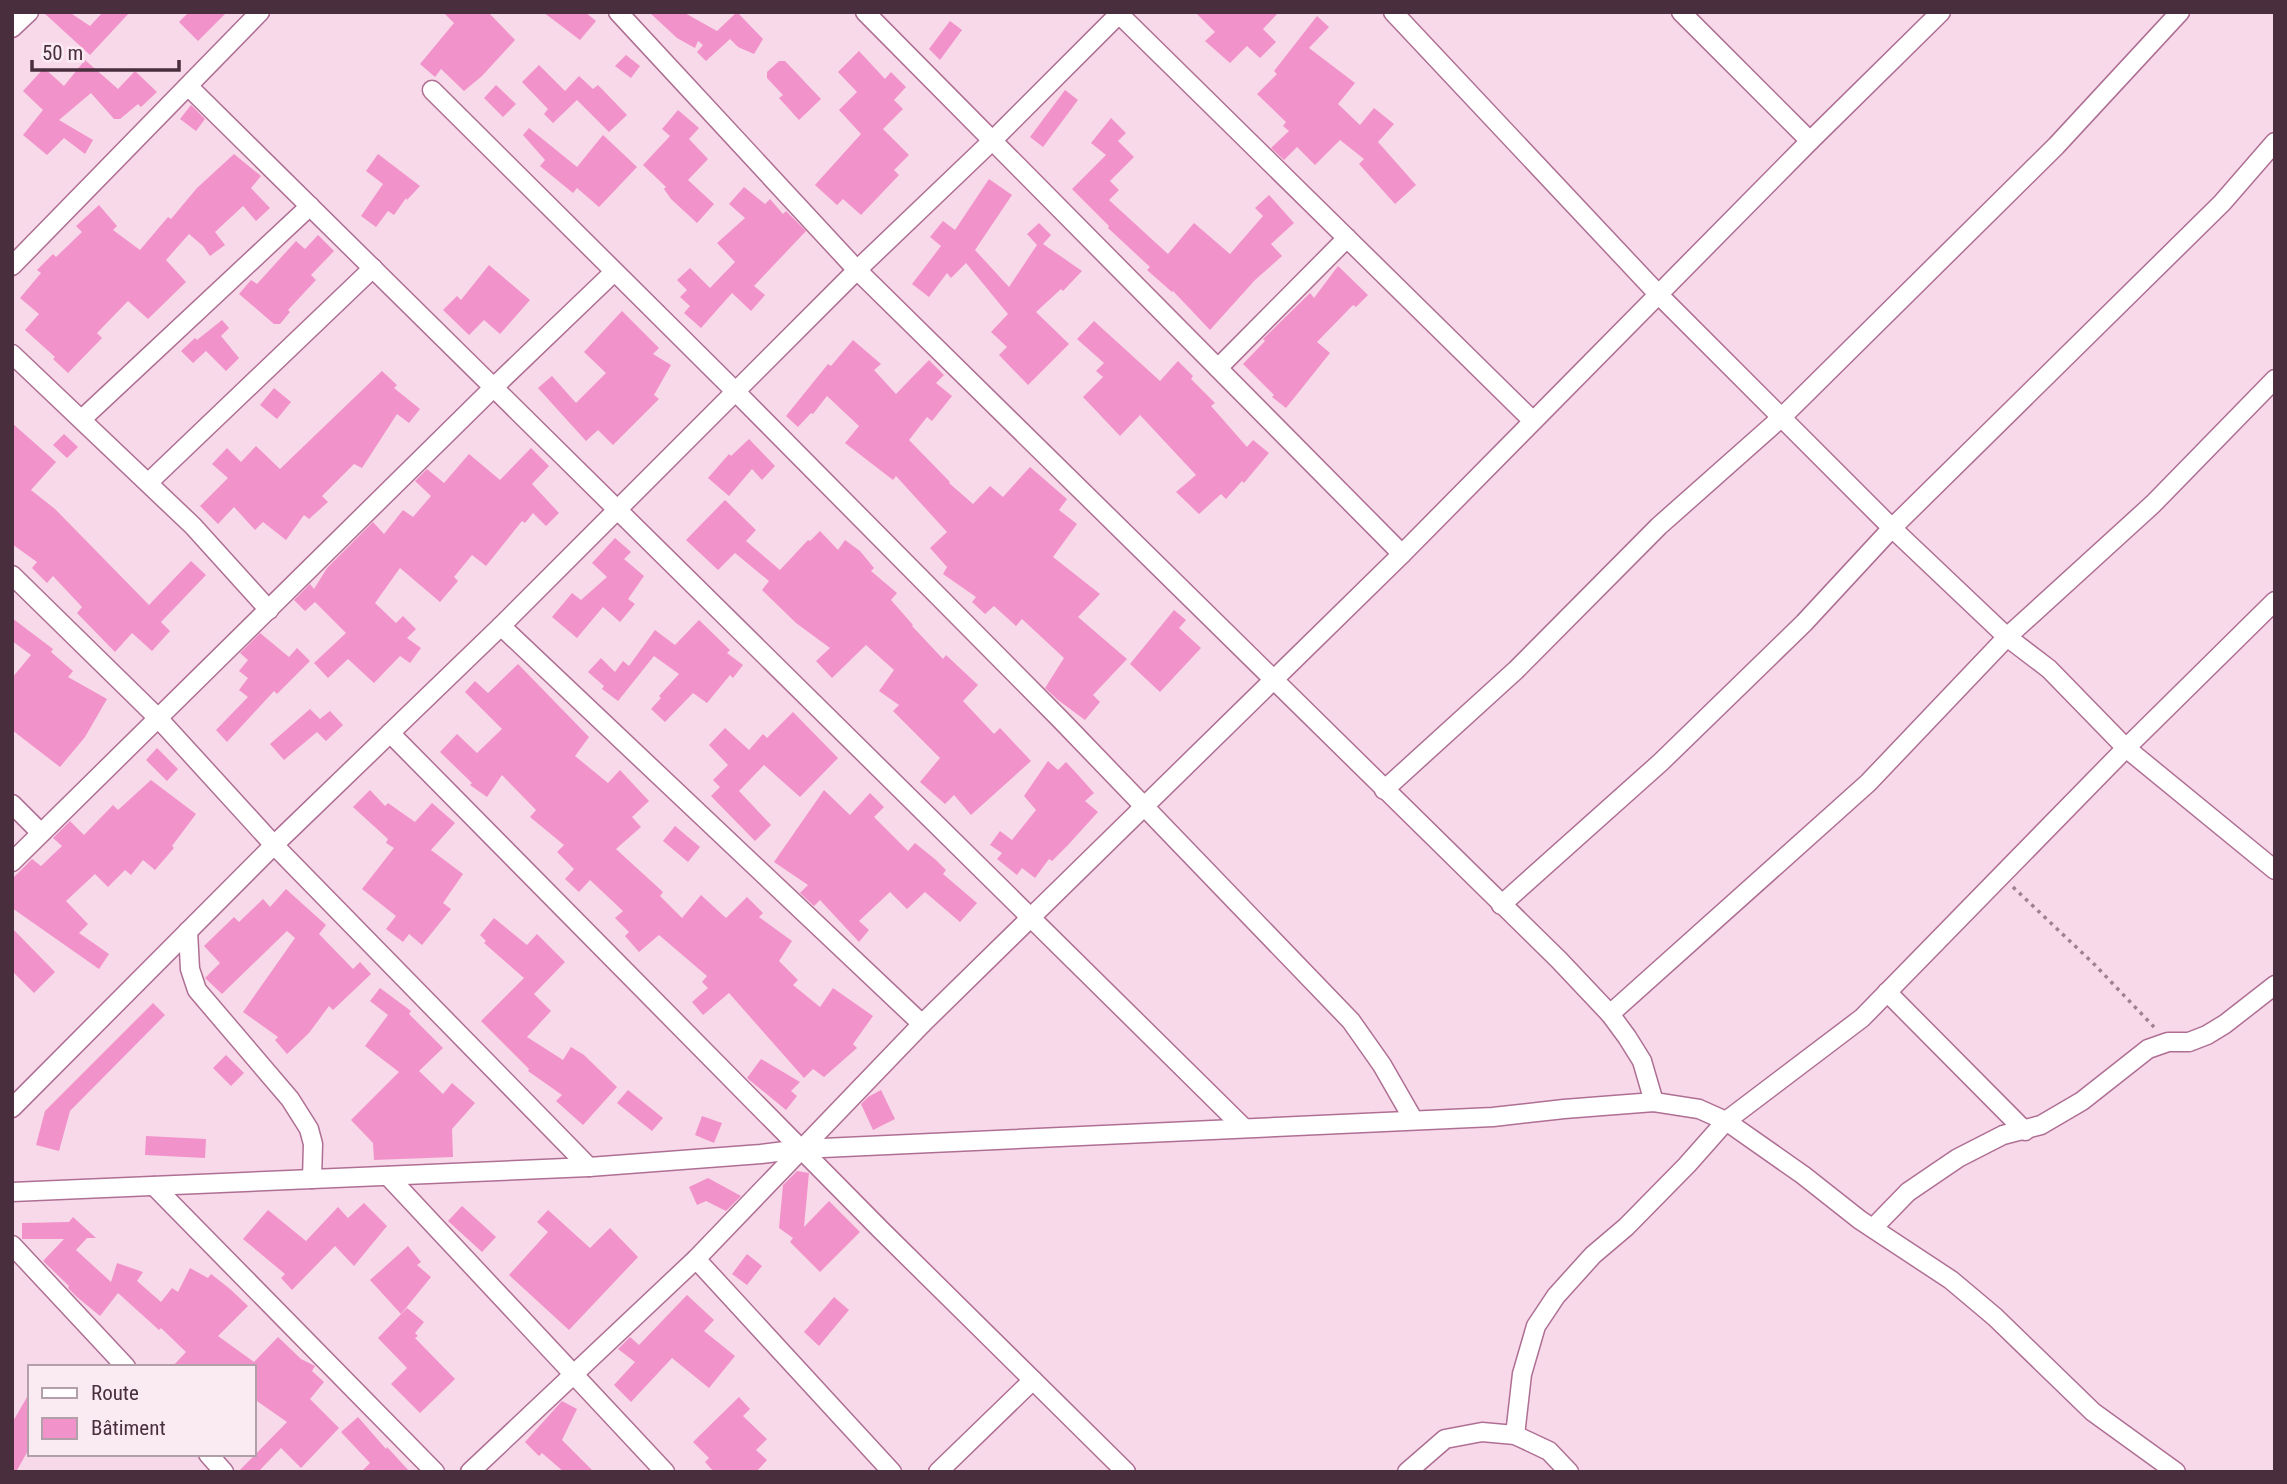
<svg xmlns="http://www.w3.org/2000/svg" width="2287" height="1484" font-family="'Roboto Condensed',sans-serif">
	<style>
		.building { fill: #f292ca }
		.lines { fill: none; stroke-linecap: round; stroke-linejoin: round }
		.minor-casing { stroke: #af6f94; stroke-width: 21 }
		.path { stroke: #9d8190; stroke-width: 3.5; stroke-dasharray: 3.5 5; stroke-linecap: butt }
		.minor { stroke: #fff; stroke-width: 18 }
	</style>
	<rect width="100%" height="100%" fill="#f7d9e9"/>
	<!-- building -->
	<g class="building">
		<polygon points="43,12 69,12 90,26 103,12 130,12 90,55"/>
		<polygon points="189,12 227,12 198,41 179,22"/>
		<polygon points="443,12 488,12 515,40 482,76 464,91 441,69 435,77 420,64 454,23"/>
		<polygon points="543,12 585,12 596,21 580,40"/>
		<polygon points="649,12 683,12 717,31 737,12 763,39 754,54 738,47 730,39 706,61 697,52 703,45 698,41 695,48 677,38"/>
		<polygon points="1195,12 1279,12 1263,29 1276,42 1260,58 1247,46 1230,63 1205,41 1215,32"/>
		<polygon points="1317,16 1329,27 1309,48 1355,83 1338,104 1360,125 1374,108 1394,124 1378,142 1416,185 1395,204 1359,164 1364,159 1340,140 1315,165 1297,147 1284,160 1271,148 1289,131 1283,126 1286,122 1257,94 1277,74 1274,71"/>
		<polygon points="950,21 962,30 940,60 929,49"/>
		<polygon points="859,51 885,79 891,72 906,87 894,100 903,109 883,129 909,155 894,170 899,175 861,215 843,199 837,205 815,185 861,134 839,110 857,92 838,72"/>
		<polygon points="626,55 640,66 631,78 615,66"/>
		<polygon points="85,60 118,89 135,71 157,92 141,107 138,104 120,119 114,119 91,93 59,120 93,140 85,154 64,138 47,155 23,135 43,110 23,91 44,68 64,86"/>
		<polygon points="779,61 785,61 821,99 799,120 779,98 783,95 767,78 767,72"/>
		<polygon points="539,65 565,91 579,76 593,89 598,85 627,115 609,132 577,100 553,123 544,114 548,109 522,82"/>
		<polygon points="496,85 516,104 503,117 484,98"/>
		<polygon points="1065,90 1078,100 1043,147 1030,137"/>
		<polygon points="191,105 205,119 196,131 180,119"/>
		<polygon points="678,110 699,128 689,139 708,159 688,180 714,204 697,223 671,199 664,189 666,187 643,165 670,136 662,129"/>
		<polygon points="1111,118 1126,133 1118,141 1134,157 1110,181 1119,190 1109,200 1168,254 1194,223 1230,254 1263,216 1255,208 1269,195 1294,223 1271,244 1282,256 1255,280 1210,330 1173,291 1172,292 1147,270 1150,267 1108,228 1109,226 1072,189 1106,155 1091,143"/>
		<polygon points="529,128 577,167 603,135 637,167 599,207 577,188 573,193 540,166 545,160 523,135"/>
		<polygon points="234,154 261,176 251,188 270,208 256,221 243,206 215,232 225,245 210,256 203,246 189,234 166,260 186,282 148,319 128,301 97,333 102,338 68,373 53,359 55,357 25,330 39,314 20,298 41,273 37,270 53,254 56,257 82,232 76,226 99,205 117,226 113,230 140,250 168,217 171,219 197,188"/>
		<polygon points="378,154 420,186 407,200 406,198 394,215 388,211 376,227 361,216 383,184 366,171"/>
		<polygon points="989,179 1012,195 975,250 1009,287 1037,245 1027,234 1039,223 1051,235 1043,244 1082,271 1063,291 1061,289 1036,312 1069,344 1028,385 999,355 1007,347 991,332 1008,314 966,263 951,278 947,273 929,297 912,284 941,246 930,237 943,221 955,230"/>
		<polygon points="744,187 765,204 770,199 783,214 786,211 806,231 754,286 765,295 751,311 732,293 701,328 684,313 690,306 680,297 687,290 677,280 690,268 710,288 735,262 717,243 745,218 729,204"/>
		<polygon points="318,235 334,251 311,275 316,280 288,310 290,312 280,324 274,324 239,294 251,280 257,284 296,241 305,249"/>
		<polygon points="489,265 530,300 500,334 484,320 469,335 443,310 457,296 461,300"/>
		<polygon points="1338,266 1368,295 1356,307 1353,305 1317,342 1330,353 1286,408 1272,397 1274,395 1243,364 1265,341 1263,339 1310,293 1314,298"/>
		<polygon points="622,311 659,348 653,354 671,365 654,395 659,399 613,445 598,430 586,441 538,388 552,376 576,403 606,373 584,352"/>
		<polygon points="222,320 229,328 221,336 239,358 226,371 206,351 193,363 181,351 195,338 197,340"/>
		<polygon points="1094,321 1160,381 1178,361 1193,376 1191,379 1215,403 1211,406 1247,447 1253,440 1269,453 1244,483 1242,481 1226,499 1221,494 1199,514 1176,492 1196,475 1140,415 1120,436 1083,397 1103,377 1096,371 1104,363 1077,339"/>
		<polygon points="853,340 881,364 874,370 896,394 929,360 944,375 936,383 952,396 932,421 927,417 909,440 950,482 949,483 973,504 990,486 1003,497 1030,467 1067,499 1059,510 1077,524 1053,557 1100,594 1078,617 1127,659 1093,695 1100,702 1085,720 1058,700 1045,688 1064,658 1022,619 1016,626 994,606 985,614 972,602 976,597 943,574 947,567 930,548 947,532 896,476 893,480 845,443 859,426 827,396 813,414 811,413 798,427 786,416 828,364 831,366"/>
		<polygon points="382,371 397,385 394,388 420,409 409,423 397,414 362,468 354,464 322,496 328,502 309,519 304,515 286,540 263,522 255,530 234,507 218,524 200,506 228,478 212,464 227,448 241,462 256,446 280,469"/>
		<polygon points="274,388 291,402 277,419 260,405"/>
		<polygon points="12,423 56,462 31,490 55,509 149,605 191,561 206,575 161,622 170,631 152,651 132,633 115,652 77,613 82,607 53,576 47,583 32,568 37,562 12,544"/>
		<polygon points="64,434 78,447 67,458 53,445"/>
		<polygon points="749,439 775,466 762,480 752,469 729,496 708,478 729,454 731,456"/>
		<polygon points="531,448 549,466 532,484 559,513 546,526 533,513 525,523 522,521 486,566 472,555 454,577 458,581 440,602 400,568 375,603 396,623 403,616 416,629 407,638 421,648 410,663 400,656 374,683 348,659 328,678 314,663 346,633 315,602 305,611 294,600 310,584 314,589 327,568 373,522 384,534 403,510 413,517 431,496 415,481 427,469 444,483 469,454 500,480"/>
		<polygon points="725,500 756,530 746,541 780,570 808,540 810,541 820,531 838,550 845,540 860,551 874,568 871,571 897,593 891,600 913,625 912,626 943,659 946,655 978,685 963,701 994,734 1000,728 1031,761 971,815 954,795 945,804 920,782 940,758 893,711 899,705 879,691 894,670 866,645 832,678 816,661 830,648 796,623 762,590 769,581 735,553 718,570 686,540"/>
		<polygon points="615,538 631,552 624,559 644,576 628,599 635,604 620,622 603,607 577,638 552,617 572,593 581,600 607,577 592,563"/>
		<polygon points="1174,610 1186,620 1179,628 1201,648 1160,692 1130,664"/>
		<polygon points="12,618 53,649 51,652 73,671 68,677 107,699 85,737 60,767 12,730 12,678 31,655 12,641"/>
		<polygon points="699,620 730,650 727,653 743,665 733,678 730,675 707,703 693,693 665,722 651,709 661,698 659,696 679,674 654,656 618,701 602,689 604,686 588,672 601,658 615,672 623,661 629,666 655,630 675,645"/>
		<polygon points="260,633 289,657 297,648 310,661 277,694 274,691 227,742 216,730 248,697 239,690 248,678 239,671 248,660 240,653"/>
		<polygon points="518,664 589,737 575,756 608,783 620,770 649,801 632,817 641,827 616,849 663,892 660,896 682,918 701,895 726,918 747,897 763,913 759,917 792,941 779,961 798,980 793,985 820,1007 833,988 873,1016 853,1044 857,1048 824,1077 813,1069 804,1078 729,993 703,1015 692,1002 708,988 702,982 707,976 659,935 639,952 625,936 629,932 615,918 623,911 590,880 579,892 565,879 574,869 557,852 564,845 530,817 536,810 502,775 487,797 470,785 472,783 440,752 457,734 477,753 502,729 465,692 475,681 488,693"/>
		<polygon points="310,709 320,719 330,711 343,725 326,741 317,732 284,760 270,744"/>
		<polygon points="793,712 838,758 800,797 764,765 739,791 771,825 755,841 711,796 720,787 713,780 728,765 709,745 725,728 749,750 763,734 767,738"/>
		<polygon points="157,748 178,769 167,781 146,760"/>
		<polygon points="1048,761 1058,770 1066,762 1079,776 1094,793 1085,801 1098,812 1068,845 1052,861 1049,859 1035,878 1022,868 1017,875 997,859 1002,853 990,845 1000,831 1012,840 1036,810 1024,796"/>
		<polygon points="151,780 196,814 172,846 174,848 155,870 143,860 131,875 125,870 108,887 95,874 66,901 88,924 79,933 109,954 99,969 12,908 12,879 32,859 41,866 62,846 53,838 70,821 84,835 113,805 118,810"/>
		<polygon points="370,790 385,806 388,803 415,822 432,803 455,823 431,850 463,874 443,903 451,909 422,945 409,934 403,942 386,929 396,916 362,889 394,848 386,843 388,839 353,807"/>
		<polygon points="824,790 850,815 870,793 884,807 874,817 908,851 915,843 936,860 946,870 943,874 977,903 960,922 925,892 907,909 890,892 859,921 869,930 859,942 820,900 814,906 800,893 808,885 774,862"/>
		<polygon points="675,826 700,847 688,862 663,841"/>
		<polygon points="286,889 326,925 319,934 353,969 360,962 371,974 333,1010 329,1006 309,1033 287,1054 275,1040 278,1037 243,1012 295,938 287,931 222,994 205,978 220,963 204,946 234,917 239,922 263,899 270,907"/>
		<polygon points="494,918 527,945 537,934 565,962 534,994 551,1011 527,1037 563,1060 571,1047 584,1055 617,1087 583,1125 556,1101 562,1095 528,1071 529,1069 481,1021 524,978 484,943 486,941 480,935"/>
		<polygon points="12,928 55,972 34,993 12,971"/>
		<polygon points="380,988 411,1011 409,1014 443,1048 419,1071 443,1094 452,1083 475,1103 452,1129 453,1157 374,1160 373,1143 351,1120 399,1072 365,1046 388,1015 370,1001"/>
		<polygon points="153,1003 165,1015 70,1111 59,1151 36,1145 45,1111"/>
		<polygon points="226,1055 244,1073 231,1086 213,1068"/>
		<polygon points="761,1059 800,1082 791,1091 797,1096 786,1110 747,1078"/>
		<polygon points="628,1090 663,1118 652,1131 617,1103"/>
		<polygon points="881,1090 895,1119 873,1130 861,1104 868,1097"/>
		<polygon points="702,1116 722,1123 714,1143 695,1135"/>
		<polygon points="146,1136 206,1139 205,1158 145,1155"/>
		<polygon points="797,1171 809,1173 804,1227 829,1201 860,1232 820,1272 790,1242 793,1238 779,1228 783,1185"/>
		<polygon points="708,1178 741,1196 726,1211 706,1201 697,1205 689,1187"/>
		<polygon points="364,1203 387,1226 354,1266 335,1246 292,1290 281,1278 285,1274 243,1239 268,1210 306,1241 338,1207 348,1218"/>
		<polygon points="462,1206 496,1237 482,1252 448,1221"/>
		<polygon points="548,1210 590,1248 610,1228 638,1257 569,1330 509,1275 548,1232 537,1222"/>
		<polygon points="73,1217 96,1238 87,1238 76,1250 111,1282 117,1263 143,1272 137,1281 161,1302 172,1288 178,1292 190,1268 208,1278 211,1274 230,1289 248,1306 218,1336 254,1362 278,1337 301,1359 315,1366 312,1371 324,1382 310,1399 339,1428 301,1468 281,1448 258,1472 238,1472 287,1422 254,1399 254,1367 172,1367 186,1352 161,1328 159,1330 118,1293 100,1316 77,1297 68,1288 69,1286 43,1261 64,1239 22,1239 22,1223 69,1222"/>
		<polygon points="408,1246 421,1262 417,1265 431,1277 401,1314 370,1280"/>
		<polygon points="747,1254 762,1266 747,1285 732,1274"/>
		<polygon points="687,1295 714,1320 704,1331 735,1356 709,1388 672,1358 631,1402 614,1385 635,1362 618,1349 630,1337 639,1345"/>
		<polygon points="834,1297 849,1310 819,1346 804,1332"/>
		<polygon points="407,1308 424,1322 415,1333 418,1336 415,1338 455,1379 420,1413 391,1384 407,1368 378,1338"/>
		<polygon points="30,1392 30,1447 16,1472 12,1472 12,1423"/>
		<polygon points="739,1397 750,1409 743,1416 767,1439 756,1450 767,1460 756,1472 714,1472 705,1462 709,1458 693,1442"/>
		<polygon points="562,1401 577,1409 562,1440 594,1472 564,1472 542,1453 539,1456 525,1442"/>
		<polygon points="358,1417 386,1449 387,1447 410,1472 361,1472 370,1463 341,1432"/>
	</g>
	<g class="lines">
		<!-- minor casing -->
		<g class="minor-casing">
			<g id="minor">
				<polyline points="618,12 857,270 1559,960 1610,1014 1627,1037 1642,1061 1654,1102"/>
				<polyline points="865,12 1402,554"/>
				<polyline points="1117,12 1532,420"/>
				<polyline points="1393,12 1659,295 1892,528 2007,637 2049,669 2126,748 2275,870"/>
				<polyline points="1681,12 1810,141"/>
				<polyline points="12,28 29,12"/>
				<polyline points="188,86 1244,1128"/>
				<polyline points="432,90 735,391 1060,719 1351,1021 1382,1065 1413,1119"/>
				<polyline points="12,266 260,12"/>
				<polyline points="12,354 193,526 269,610"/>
				<polyline points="1218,368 1347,238"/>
				<polyline points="82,419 310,206"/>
				<polyline points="149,482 373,268"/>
				<polyline points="12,575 158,718 274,845 589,1167"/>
				<polyline points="501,626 922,1024"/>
				<polyline points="390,733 881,1230 1126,1472"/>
				<polyline points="1384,790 1516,670 1659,526 1782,417 2056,146 2180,12"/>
				<polyline points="12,804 41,833"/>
				<polyline points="12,862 494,387 614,272"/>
				<polyline points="1501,905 1661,762 1804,623 1892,528 2222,203 2275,142"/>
				<polyline points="188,931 190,969 197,990 290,1099 309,1129 313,1144 312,1179"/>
				<polyline points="1887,992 2025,1131"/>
				<polyline points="1610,1014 1868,783 2007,637 2153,504 2275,379"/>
				<polyline points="12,1108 274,845 501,626 857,270 993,140 1121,12"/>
				<polyline points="388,1176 665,1472"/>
				<polyline points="154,1186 435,1472"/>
				<polyline points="12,1192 589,1167 761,1154 801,1149 1493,1117 1564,1109 1654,1102 1699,1109 1726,1121 1803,1175 1860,1220 1951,1280 1995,1317 2093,1412 2176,1472"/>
				<polyline points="1873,1228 1908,1192 1958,1158 2003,1135 2041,1125 2082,1101 2148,1049 2168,1042 2189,1042 2207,1035 2225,1024 2275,985"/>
				<polyline points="12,1245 126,1367"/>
				<polyline points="696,1259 892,1472"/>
				<polyline points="1515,1435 1522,1374 1536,1326 1556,1296 1593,1255 1626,1227 1687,1165 1726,1121 1862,1018 2126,748 2275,601"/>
				<polyline points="208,1454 224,1472"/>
				<polyline points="470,1472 696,1259 922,1024 1402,554 1810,141 1941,12"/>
				<polyline points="938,1472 1033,1380"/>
				<polyline points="1407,1472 1445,1439 1482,1432 1515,1435 1549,1451 1569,1472"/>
			</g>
		</g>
		<!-- path -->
		<polyline class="path" points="2013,887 2095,965 2154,1027"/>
		<!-- minor -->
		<use href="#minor" class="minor"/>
	</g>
	<!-- border -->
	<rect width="2287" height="1484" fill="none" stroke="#492e3d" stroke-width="28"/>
	<!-- legend -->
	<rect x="28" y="1365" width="228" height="91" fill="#faebf3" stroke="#b39faa" stroke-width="2"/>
	<rect x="42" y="1388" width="35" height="10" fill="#ffffff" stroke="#b39faa" stroke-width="2"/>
	<text x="91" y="1400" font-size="21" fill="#492e3d">Route</text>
	<rect x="42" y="1418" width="35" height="21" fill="#f292ca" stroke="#b39faa" stroke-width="2"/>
	<text x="91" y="1435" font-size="21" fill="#492e3d">Bâtiment</text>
	<!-- scale -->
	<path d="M32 60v10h147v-10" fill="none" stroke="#492e3d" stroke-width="3.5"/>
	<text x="42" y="60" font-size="21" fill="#492e3d" stroke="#faebf3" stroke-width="5" paint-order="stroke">50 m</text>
</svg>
